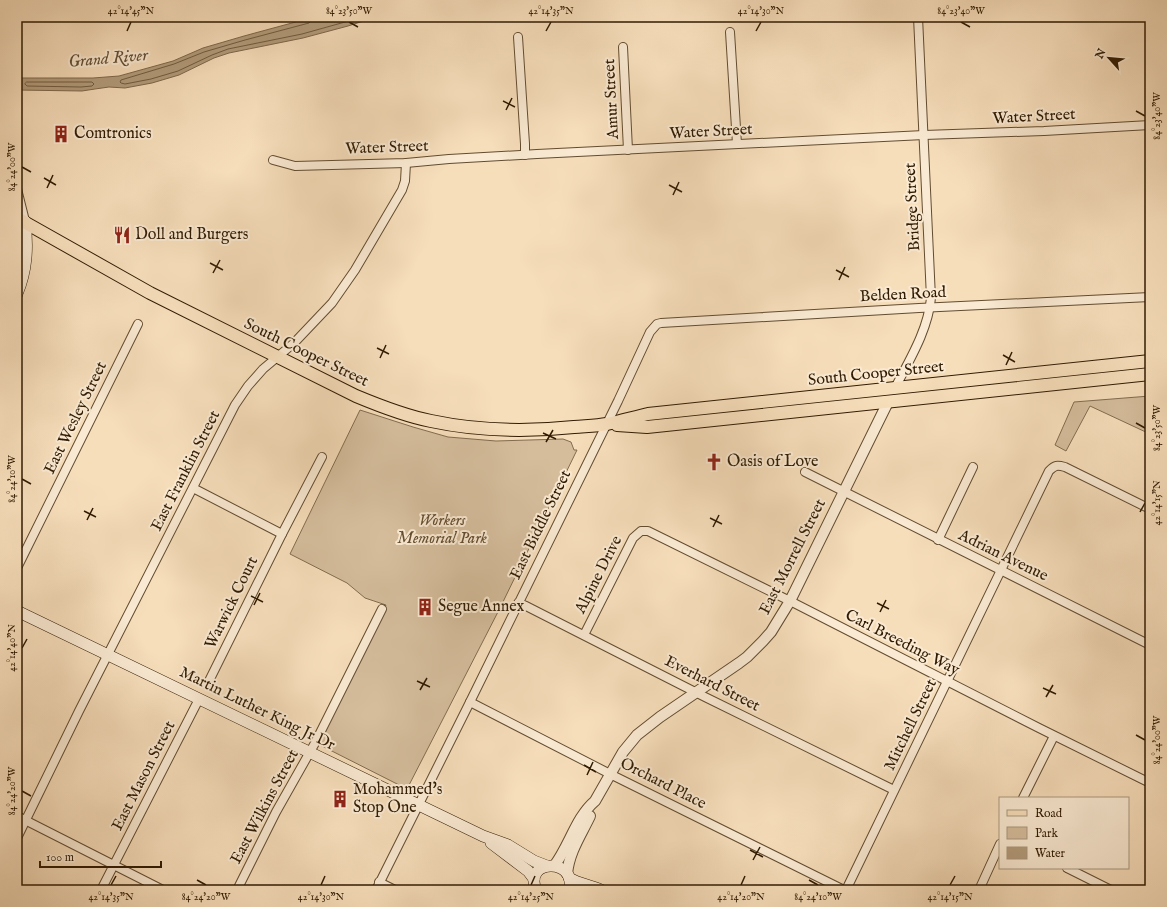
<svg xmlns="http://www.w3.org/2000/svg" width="1167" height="907" font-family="'IM FELL English',serif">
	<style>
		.green { fill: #d5bd9c; stroke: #826c4f }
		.water { fill: #b39c7c; stroke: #7f684b }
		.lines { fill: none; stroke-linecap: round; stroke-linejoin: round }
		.shore { stroke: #725c3f; stroke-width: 1 }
		.minor-casing { stroke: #624c30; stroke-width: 10 }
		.tertiary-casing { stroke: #624c30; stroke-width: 12 }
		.secondary-casing { stroke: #301b02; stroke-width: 12 }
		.primary-casing { stroke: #301b02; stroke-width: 14 }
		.minor { stroke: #faead3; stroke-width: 8 }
		.tertiary { stroke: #faead3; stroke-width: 10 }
		.secondary { stroke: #faead3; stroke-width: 11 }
		.primary { stroke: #f7debb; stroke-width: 12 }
		.ticks { fill: none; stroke: #301b02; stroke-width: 1.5 }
		.labels { text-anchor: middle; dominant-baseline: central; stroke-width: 4; stroke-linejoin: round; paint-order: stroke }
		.street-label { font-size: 16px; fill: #301b02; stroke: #faead3 }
		.poi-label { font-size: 16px; fill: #301b02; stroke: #faead3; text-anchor: start }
		.park-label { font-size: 16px; font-style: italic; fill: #624c30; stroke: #faead3 }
		.water-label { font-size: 17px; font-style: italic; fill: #644f33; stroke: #faead3 }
		.neatline { fill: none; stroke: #301b02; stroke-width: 1.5 }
		.ticks-label { font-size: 10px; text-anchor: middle; fill: #301b02 }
	</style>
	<rect width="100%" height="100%" fill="#f7debb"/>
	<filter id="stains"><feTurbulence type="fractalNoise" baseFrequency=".005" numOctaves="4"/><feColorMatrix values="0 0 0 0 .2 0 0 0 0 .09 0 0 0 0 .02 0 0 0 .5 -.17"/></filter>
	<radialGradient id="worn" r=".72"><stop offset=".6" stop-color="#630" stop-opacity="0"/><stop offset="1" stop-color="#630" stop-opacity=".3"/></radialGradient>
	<!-- green -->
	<g class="green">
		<polygon points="1150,396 1150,434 1090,406 1066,451 1055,445 1074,402"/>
		<polygon points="360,410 413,427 448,437 496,441 563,439 571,442 574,450 577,450 500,608 407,789 318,744 386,605 365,598 347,583 290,554"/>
	</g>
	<!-- water -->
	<polygon class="water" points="314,17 376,17 348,26 303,38 229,53 214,58 179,75 152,83 125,88 109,87 95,89 82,91 17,90 17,78 93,78 119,76 173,61 203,48 244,36"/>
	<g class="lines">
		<!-- shore -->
		<g class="shore">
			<polyline points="312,17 311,21 309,23 245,40 204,52 174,64 121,80 120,82 121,83 125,84 151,79 178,71 212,55 228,49 302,34 363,17"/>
			<polygon points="27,82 92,82 94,84 92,86 81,87 27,86 25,84"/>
		</g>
		<!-- minor casing -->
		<g class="minor-casing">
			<g id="minor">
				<polyline points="730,32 737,144"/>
				<polyline points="518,37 525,144 525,155"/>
				<polyline points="623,47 628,150"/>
				<polyline points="273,160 295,166 406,163 449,159 537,154 924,135 1044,131 1150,125"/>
				<polyline points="17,189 25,221"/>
				<path d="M895,388c15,-29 33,-58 36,-90l-13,-281"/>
				<polyline points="805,472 1150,645"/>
				<polyline points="193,488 282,534"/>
				<polyline points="938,540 973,467"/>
				<polyline points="17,568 138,324"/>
				<polyline points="518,603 526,606 705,697 894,790"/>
				<polyline points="584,635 633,538 641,531 648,531 790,601 1039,728 1150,783"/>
				<polyline points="207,685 282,534 322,457"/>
				<polyline points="470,702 616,777 844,890"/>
				<polyline points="1023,798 1054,736"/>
				<polyline points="17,816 163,890"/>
				<polyline points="17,838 79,711 235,405 248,386 263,369 294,343 332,303 355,270 402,190 405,181 406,163"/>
				<polyline points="1067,868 1111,890"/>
				<polyline points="379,882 395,890"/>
				<polyline points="101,890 199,699"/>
				<polyline points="237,890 276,812 315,743 382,609"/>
				<polyline points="376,890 470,702 618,401 650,332 657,324 661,323 919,308 1150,297"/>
				<path d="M846,890l203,-419c6,-6 8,-6 16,-4l85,42"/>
				<polyline points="979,890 1000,844"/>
			</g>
		</g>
		<!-- tertiary casing -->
		<g class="tertiary-casing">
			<g id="tertiary">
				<path d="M554,866c15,-19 22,-49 41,-65l28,-49 14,-17 23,-18 79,-54 8,-6 16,-16 8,-9 19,-31 98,-199"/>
				<path d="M567,874c2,-22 14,-39 23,-58"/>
			</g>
		</g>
		<!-- secondary casing -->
		<g class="secondary-casing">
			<g id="secondary">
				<path d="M17,294c10,-24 11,-46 8,-73"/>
				<polyline points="17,611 483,836 508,845 534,861 547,866"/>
				<polyline points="491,843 528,871 534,879"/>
				<path d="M569,878c10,6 21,7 32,12"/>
				<path d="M536,890c-13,-33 43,-31 33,0"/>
			</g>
		</g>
		<!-- primary casing -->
		<g class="primary-casing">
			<g id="primary">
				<path d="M17,218l133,75 206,103c24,10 49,20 75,25 47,10 95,11 143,6 11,-1 22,-1 33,-3 14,-3 28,-7 41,-10l502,-53"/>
				<polyline points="617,425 647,427 1150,374"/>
			</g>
		</g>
		<!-- minor -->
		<use href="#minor" class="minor"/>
		<!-- tertiary -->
		<use href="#tertiary" class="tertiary"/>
		<!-- secondary -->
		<use href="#secondary" class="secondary"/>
		<!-- primary -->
		<use href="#primary" class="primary"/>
	</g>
	<!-- ticks -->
	<path class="ticks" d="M349,22l9,5M961,22l9,5M127,31l4,-9M546,31l5,-9M756,31l5,-9M503,101l12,6M506,110l6,-12M1136,111l9,5M22,167l9,5M44,178l12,7M669,185l13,7M47,188l6,-13M673,195l6,-13M210,263l13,7M836,270l13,7M213,273l7,-13M839,280l6,-13M377,348l12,6M1003,355l12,7M380,358l6,-13M1006,365l6,-13M1136,423l9,5M543,433l13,6M546,442l7,-12M22,479l9,5M84,511l12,6M1140,512l5,-9M710,518l12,6M87,520l6,-12M713,527l6,-12M251,596l12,6M877,603l12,6M254,605l6,-12M880,612l6,-12M22,648l5,-9M417,681l13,6M1043,688l13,6M420,690l7,-12M1046,697l7,-12M1136,735l9,5M584,765l12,7M587,775l6,-13M22,791l9,5M750,850l13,7M753,860l7,-13M197,880l9,5M809,880l9,5M111,885l5,-9M321,885l4,-9M531,885l4,-9M741,885l4,-9M950,885l5,-9"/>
	<!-- icons -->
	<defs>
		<g id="building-bare" transform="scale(1.38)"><path d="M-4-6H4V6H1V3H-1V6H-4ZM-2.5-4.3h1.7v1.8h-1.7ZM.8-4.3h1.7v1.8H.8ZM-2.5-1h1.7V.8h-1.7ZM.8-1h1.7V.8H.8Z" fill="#8f2418" stroke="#faead3" stroke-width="2.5" paint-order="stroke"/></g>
		<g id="restaurant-bare" transform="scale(1.38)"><path d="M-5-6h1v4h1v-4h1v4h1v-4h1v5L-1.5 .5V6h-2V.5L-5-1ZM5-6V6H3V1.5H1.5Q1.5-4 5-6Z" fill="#8f2418" stroke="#faead3" stroke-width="2.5" paint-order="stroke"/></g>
		<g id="church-bare" transform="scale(1.38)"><path d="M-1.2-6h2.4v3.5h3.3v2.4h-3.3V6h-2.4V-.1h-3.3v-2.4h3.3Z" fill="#8f2418" stroke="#faead3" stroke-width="2.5" paint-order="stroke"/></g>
	</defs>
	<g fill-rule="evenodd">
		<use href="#building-bare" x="61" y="134"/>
		<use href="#restaurant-bare" x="122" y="235"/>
		<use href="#church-bare" x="714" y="462"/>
		<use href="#building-bare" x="425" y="607"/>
		<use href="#building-bare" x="340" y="799"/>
	</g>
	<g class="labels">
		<!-- street labels -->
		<g class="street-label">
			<text transform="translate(612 99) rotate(-93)">Amur Street</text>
			<text transform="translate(1034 117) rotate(-3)">Water Street</text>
			<text transform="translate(711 132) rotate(-3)">Water Street</text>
			<text transform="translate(387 148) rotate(-2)">Water Street</text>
			<text transform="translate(913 207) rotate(-93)">Bridge Street</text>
			<text transform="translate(903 295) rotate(-3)">Belden Road</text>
			<text transform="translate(306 353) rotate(26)">South Cooper Street</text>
			<text transform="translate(876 374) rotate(-6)">South Cooper Street</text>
			<text transform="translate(76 418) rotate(-64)">East Wesley Street</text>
			<text transform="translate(186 471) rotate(-63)">East Franklin Street</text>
			<text transform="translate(541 525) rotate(-64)">East Biddle Street</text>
			<text transform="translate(1003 556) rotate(26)">Adrian Avenue</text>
			<text transform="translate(793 557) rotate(-63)">East Morrell Street</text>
			<text transform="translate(599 575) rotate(-63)">Alpine Drive</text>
			<text transform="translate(232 603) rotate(-64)">Warwick Court</text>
			<text transform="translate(902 643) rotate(27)">Carl Breeding Way</text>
			<text transform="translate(712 684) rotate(27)">Everhard Street</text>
			<text transform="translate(257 709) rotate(26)">Martin Luther King Jr Dr</text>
			<text transform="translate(911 725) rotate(-64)">Mitchell Street</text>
			<text transform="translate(144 776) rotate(-63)">East Mason Street</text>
			<text transform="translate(663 784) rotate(27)">Orchard Place</text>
			<text transform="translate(265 807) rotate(-62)">East Wilkins Street</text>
		</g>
		<!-- poi labels -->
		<g class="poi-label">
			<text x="74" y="134">Comtronics</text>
			<text x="135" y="235">Doll and Burgers</text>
			<text x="727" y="462">Oasis of Love</text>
			<text x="438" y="607">Segue Annex</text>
			<text x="353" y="790">Mohammed's<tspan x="353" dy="18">Stop One</tspan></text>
		</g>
		<!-- park labels -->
		<g class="park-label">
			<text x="442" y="521">Workers<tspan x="442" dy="18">Memorial Park</tspan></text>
		</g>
		<!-- water labels -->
		<g class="water-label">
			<text transform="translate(108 59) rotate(-5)">Grand River</text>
		</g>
	</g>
	<!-- margin -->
	<rect width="1167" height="907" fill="none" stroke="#f7debb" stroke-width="44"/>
	<!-- legend -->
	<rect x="999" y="797" width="130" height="72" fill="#faead3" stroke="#a9977f"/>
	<rect x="1007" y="810" width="20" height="6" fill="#f7debb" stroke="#a9977f"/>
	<text x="1035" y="817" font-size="12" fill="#301b02">Road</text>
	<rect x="1007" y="827" width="20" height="12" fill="#d5bd9c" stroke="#a9977f"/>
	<text x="1035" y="837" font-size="12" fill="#301b02">Park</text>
	<rect x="1007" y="847" width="20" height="12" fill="#b39c7c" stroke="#a9977f"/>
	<text x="1035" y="857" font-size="12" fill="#301b02">Water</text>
	<!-- north arrow -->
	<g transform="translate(1109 58) rotate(297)" stroke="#faead3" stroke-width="3" paint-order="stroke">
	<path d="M0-3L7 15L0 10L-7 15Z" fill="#301b02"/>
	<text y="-6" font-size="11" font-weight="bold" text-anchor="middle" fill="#301b02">N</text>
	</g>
	<!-- scale -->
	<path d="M40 861v6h121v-6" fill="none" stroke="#301b02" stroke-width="2"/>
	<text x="46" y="861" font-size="12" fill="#301b02" stroke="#faead3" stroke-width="3" paint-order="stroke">100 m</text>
	<rect x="22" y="22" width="1123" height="863" class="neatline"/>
	<g class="ticks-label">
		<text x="131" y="14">42°14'45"N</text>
		<text x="349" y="14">84°23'50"W</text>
		<text x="551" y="14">42°14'35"N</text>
		<text x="761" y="14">42°14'30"N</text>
		<text x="961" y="14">84°23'40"W</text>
		<text transform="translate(1156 116) rotate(-90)" y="4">84°23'40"W</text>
		<text transform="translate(11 167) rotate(-90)" y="4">84°24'00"W</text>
		<text transform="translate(1156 428) rotate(-90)" y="4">84°23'50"W</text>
		<text transform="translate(11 479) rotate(-90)" y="4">84°24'10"W</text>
		<text transform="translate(1156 503) rotate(-90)" y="4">42°14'15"N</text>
		<text transform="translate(11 648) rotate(-90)" y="4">42°14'40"N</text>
		<text transform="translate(1156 740) rotate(-90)" y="4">84°24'00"W</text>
		<text transform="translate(11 791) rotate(-90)" y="4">84°24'20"W</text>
		<text x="111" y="900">42°14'35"N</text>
		<text x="206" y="900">84°24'20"W</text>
		<text x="321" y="900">42°14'30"N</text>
		<text x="531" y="900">42°14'25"N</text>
		<text x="741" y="900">42°14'20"N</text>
		<text x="818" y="900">84°24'10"W</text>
		<text x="950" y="900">42°14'15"N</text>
	</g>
	<rect width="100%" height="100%" filter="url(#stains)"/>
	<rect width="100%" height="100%" fill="url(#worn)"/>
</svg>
